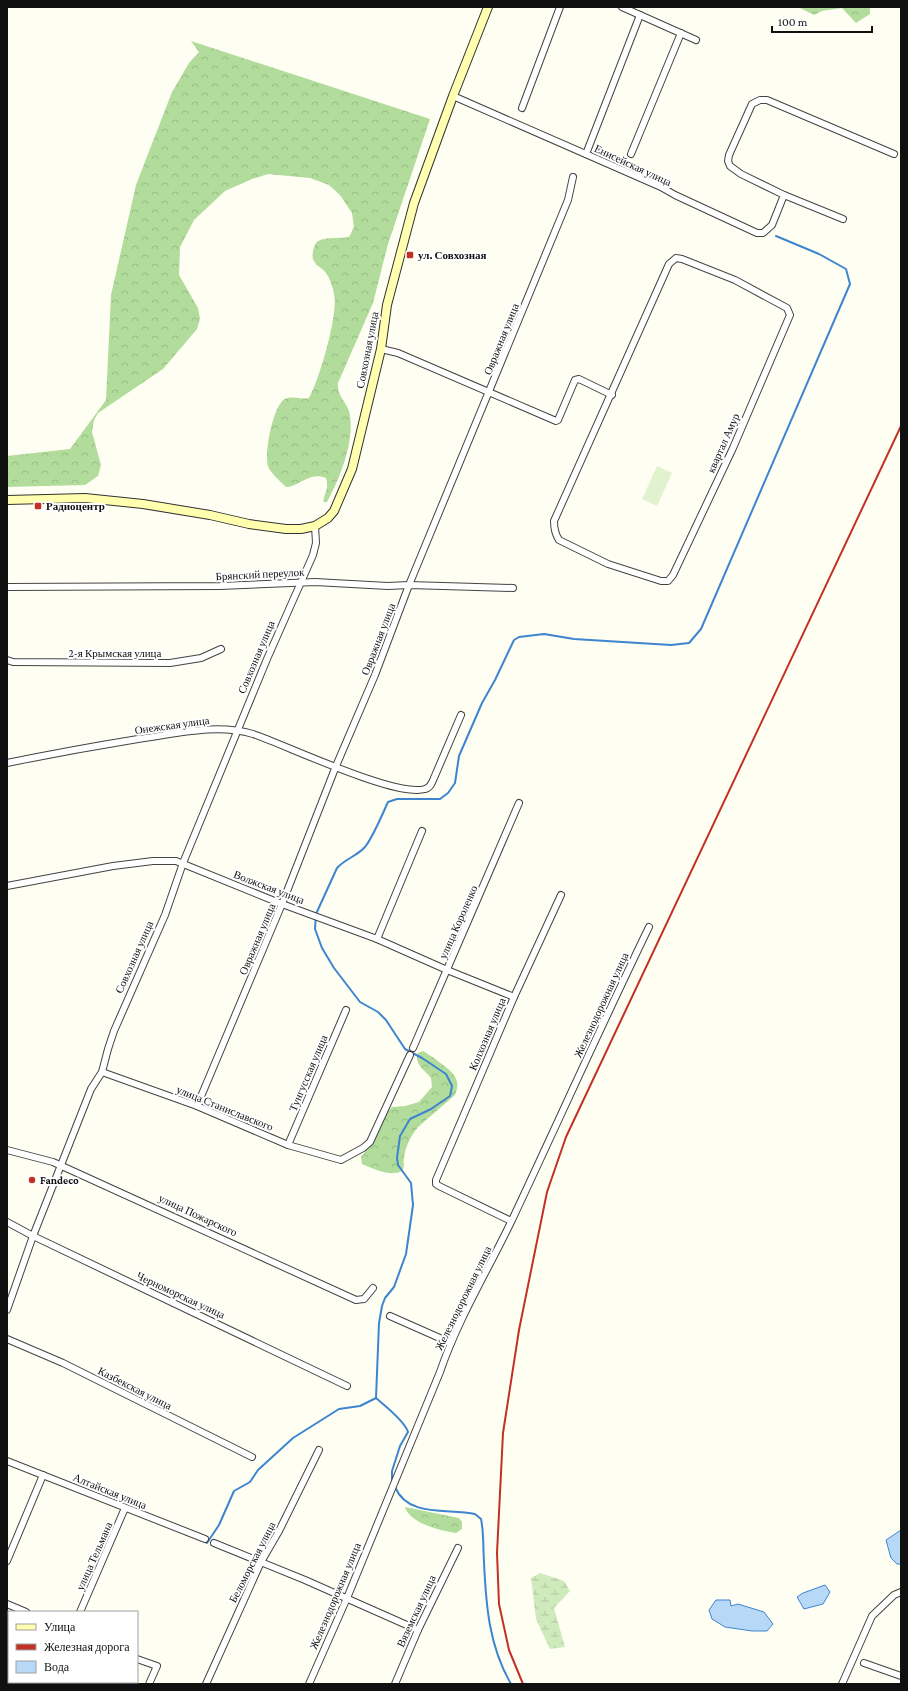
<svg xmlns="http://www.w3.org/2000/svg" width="908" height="1691" font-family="'Crimson Pro',serif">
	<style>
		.forest { fill: url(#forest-crowns) }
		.wetland { fill: url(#wetland-marsh) }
		.pitch { fill: #e1f2ce }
		.water { fill: #b8d8f7; stroke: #3e85cf }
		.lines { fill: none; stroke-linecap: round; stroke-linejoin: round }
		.stream { stroke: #3e85cf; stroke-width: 2 }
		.street-casing { stroke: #434343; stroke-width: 8 }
		.secondary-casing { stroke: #323232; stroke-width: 10 }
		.street { stroke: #fff; stroke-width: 6 }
		.secondary { stroke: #ffffaf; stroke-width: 8 }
		.rail { stroke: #c33026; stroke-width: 2 }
		.poi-dot { fill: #c33026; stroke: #fff; stroke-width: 1.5 }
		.labels { text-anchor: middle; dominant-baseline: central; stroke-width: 4; stroke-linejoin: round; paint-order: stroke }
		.street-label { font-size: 11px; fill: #101010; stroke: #fff }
		.poi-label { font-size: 11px; font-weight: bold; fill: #101010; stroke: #fff; text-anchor: start }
	</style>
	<defs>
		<pattern id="forest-crowns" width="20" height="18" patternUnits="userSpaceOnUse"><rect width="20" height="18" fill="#b1dc9b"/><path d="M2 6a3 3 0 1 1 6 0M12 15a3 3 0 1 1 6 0" fill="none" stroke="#97bc84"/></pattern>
		<pattern id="wetland-marsh" width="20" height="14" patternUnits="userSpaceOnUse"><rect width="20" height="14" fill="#cfebbc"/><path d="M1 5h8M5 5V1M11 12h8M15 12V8" fill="none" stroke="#b1c8a1"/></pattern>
	</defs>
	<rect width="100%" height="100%" fill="#fffef3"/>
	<!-- forest -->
	<g class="forest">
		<polygon points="798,7 870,7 870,14 856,23 842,8 822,11 814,15"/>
		<path d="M191,41l239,78 -42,125 -15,59 -35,80c-1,13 7,17 11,28 7,28 -9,67 -22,91h-3l-1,-1 4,-13v-6l-1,-4c-17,-7 -25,8 -40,9 -6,-6 -15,-13 -18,-21 -4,-13 5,-61 17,-67 8,-4 16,1 24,-1 10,-17 30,-85 25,-104 -1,-6 -4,-15 -7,-20 -6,-8 -17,-10 -14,-22 0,-3 2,-7 3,-9 6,-7 24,-4 33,-6l5,-10 -2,-14 -12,-18 -11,-10 -19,-7 -42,-4 -16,5 -27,12 -31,29 -14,27 -1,28 19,33 2,11 -3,10 -34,40 -65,44 -4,7 -2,12 9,33 -3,11 -13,9 -78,2v-31l63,-7 36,-49 5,-105 25,-110 36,-93 17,-29 10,-11z"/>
		<path d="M423,1051c4,2 7,5 11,7 12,10 30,18 21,37l-37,32c-7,9 -13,20 -14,31 -1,5 1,9 -2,13 -12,6 -28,-2 -40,-7l-1,-7 14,-18 12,-27 5,-5 13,-1 14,-4 13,-15 -1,-9c-6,-8 -17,-13 -13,-25z"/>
		<path d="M405,1507l54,11 3,4v7l-6,4c-15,-2 -47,-10 -51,-26z"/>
	</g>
	<!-- wetland -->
	<polygon class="wetland" points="540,1573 564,1581 570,1591 554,1608 565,1647 550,1649 536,1619 531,1578"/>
	<!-- pitch -->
	<polygon class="pitch" points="657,466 672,473 657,506 642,499"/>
	<!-- water -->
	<g class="water">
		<polygon points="901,1530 901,1564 897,1564 891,1558 886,1540"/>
		<polygon points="825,1585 830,1592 823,1604 804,1609 797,1597 803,1593"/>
		<polygon points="716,1600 730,1600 731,1606 738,1604 764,1612 773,1624 767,1631 752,1631 725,1627 712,1619 709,1610"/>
	</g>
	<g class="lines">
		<!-- stream -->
		<g class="stream">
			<path d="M392,1481v-10l8,-25 8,-14c-3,-11 -24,-27 -32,-34l3,-75 3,-17 3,-8 9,-11 12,-33 7,-49 -2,-22 -13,-18 -1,-7 3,-22 10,-17 21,-10 19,-13 2,-10 -6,-12 -24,-16 -17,-9 -19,-29 -8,-8 -18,-10 -26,-34 -12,-20 -7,-19 1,-15 21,-46c8,-9 20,-12 28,-21 8,-10 17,-32 23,-45l9,-3h43l8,-6 7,-10 4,-27 23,-53 13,-23 19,-40 5,-3 25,-3 30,5 97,6 18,-2 12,-14 149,-345 -4,-15 -27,-15 -43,-18"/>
			<path d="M395,1487c13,31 53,21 80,27l6,5c3,14 2,29 3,43 2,44 5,84 27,122"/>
			<polyline points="207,1543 219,1525 234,1491 250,1482 258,1470 293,1438 339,1409 360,1406 376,1398"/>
		</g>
		<!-- street casing -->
		<g class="street-casing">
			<g id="street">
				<polyline points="622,7 696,40"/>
				<polyline points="453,96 661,187 675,195 757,233 763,233 772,225 784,195"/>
				<polyline points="522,108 560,7"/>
				<polyline points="586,154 640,15"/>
				<polyline points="631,154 681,33"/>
				<polyline points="843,219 784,195 741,174 730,166 728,161 729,155 752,104 760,100 767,100 894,154"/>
				<path d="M676,258l6,1 53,21 52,28 3,7 -57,133 -60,127 -5,6h-7l-53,-17 -49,-24c-4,-6 -5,-11 -5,-19l115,-257z"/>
				<polyline points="381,349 398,353 556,421 558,420 575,380 579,379 612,395"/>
				<polyline points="7,587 220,586 315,582 388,586 409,585 513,588"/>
				<polyline points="7,660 13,662 170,663 201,658 221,649"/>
				<path d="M7,763c44,-9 88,-17 131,-24 38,-5 78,-16 115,-5 33,11 143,64 172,55 5,-1 7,-6 9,-11l27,-63"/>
				<polyline points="7,886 113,866 153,861 176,861 282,904 377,939 447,970 514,997"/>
				<polyline points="377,939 422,831"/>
				<polyline points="413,1048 519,803"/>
				<polyline points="102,1072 197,1106 288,1145 341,1160 363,1148 370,1142 410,1055"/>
				<polyline points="197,1106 282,904 336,766 375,675 409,585 568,200 573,177"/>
				<polyline points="288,1145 346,1010"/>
				<polyline points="7,1150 53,1162 356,1300 364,1299 373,1288"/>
				<polyline points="511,1221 439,1186 436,1184 436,1180 514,997 561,895"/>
				<polyline points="7,1222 33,1236 347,1386"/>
				<polyline points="7,1310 33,1236 91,1089 102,1072 108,1049 114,1031 165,915 183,863 267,659 313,555 316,543 315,526"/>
				<polyline points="390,1316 451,1343"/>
				<polyline points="7,1339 63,1363 252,1457"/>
				<polyline points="7,1461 205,1539"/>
				<polyline points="214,1543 305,1580 418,1630"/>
				<polyline points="7,1561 43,1475"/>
				<polyline points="7,1604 26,1612"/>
				<polyline points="80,1612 125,1508"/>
				<polyline points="137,1659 157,1666 149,1684"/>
				<polyline points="864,1663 901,1676"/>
				<polyline points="49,1684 50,1682"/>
				<polyline points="206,1684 261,1562 279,1531 319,1450"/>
				<path d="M309,1684l38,-86 93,-226c18,-53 48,-102 72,-152 46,-98 90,-196 137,-293"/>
				<polyline points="395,1684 418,1630 458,1548"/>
				<polyline points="842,1684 872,1616 894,1595 901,1592"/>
			</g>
		</g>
		<!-- secondary casing -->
		<g class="secondary-casing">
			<polyline id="secondary" points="7,500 85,498 143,504 210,515 249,524 286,529 301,529 315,526 328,518 334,511 352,469 381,349 387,305 414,203 453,96 488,7"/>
		</g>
		<!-- street -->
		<use href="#street" class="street"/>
		<!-- secondary -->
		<use href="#secondary" class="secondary"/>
		<!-- rail -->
		<polyline class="rail" points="523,1684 509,1650 499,1604 497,1553 503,1433 519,1330 547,1192 566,1137 901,426"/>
	</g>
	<!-- markers -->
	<g class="poi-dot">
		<rect x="406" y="251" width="8" height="8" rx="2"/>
		<rect x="34" y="502" width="8" height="8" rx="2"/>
		<circle cx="32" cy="1180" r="4"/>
	</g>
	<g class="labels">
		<!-- street labels -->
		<g class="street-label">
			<text transform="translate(633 165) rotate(25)">Енисейская улица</text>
			<text transform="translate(501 339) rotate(-68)">Овражная улица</text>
			<text transform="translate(367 350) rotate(-79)">Совхозная улица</text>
			<text transform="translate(723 443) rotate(-66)">квартал Амур</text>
			<text transform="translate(260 574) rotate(-3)">Брянский переулок</text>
			<text transform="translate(378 639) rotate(-69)">Овражная улица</text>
			<text x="115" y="653">2-я Крымская улица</text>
			<text transform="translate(256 657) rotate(-67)">Совхозная улица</text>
			<text transform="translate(172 725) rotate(-8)">Онежская улица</text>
			<text transform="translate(269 887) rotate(21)">Волжская улица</text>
			<text transform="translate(458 922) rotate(-66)">улица Короленко</text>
			<text transform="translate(257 939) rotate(-67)">Овражная улица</text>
			<text transform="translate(134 957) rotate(-66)">Совхозная улица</text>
			<text transform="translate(601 1005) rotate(-65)">Железнодорожная улица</text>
			<text transform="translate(487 1034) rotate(-67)">Колхозная улица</text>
			<text transform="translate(308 1073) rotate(-67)">Тунгусская улица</text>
			<text transform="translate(225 1108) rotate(22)">улица Станиславского</text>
			<text transform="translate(198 1215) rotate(25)">улица Пожарского</text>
			<text transform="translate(181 1295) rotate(25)">Черноморская улица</text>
			<text transform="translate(463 1298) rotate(-64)">Железнодорожная улица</text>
			<text transform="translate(135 1388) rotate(27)">Казбекская улица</text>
			<text transform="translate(110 1491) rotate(22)">Алтайская улица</text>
			<text transform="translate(94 1556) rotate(-66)">улица Тельмана</text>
			<text transform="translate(252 1562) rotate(-63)">Беломорская улица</text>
			<text transform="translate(335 1596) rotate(-67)">Железнодорожная улица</text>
			<text transform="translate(416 1611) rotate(-65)">Вяземская улица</text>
		</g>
		<!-- poi labels -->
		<g class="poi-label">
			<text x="418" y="255">ул. Совхозная</text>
			<text x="46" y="506">Радиоцентр</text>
			<text x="40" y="1180">Fandeco</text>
		</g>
	</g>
	<!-- border -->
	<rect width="908" height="1691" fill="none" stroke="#101010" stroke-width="16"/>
	<!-- legend -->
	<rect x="8" y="1611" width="130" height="72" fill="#ffffff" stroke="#9f9f9f"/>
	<rect x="16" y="1624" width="20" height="6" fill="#ffffaf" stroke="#9f9f9f"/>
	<text x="44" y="1631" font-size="12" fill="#101010">Улица</text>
	<rect x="16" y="1644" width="20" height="6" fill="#c33026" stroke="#9f9f9f"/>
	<text x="44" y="1651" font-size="12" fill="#101010">Железная дорога</text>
	<rect x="16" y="1661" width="20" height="12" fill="#b8d8f7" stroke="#9f9f9f"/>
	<text x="44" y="1671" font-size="12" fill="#101010">Вода</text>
	<!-- scale -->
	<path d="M772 26v6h100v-6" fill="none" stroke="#101010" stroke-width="2"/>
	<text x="778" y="26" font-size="12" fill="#101010" stroke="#ffffff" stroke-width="3" paint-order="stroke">100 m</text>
</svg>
